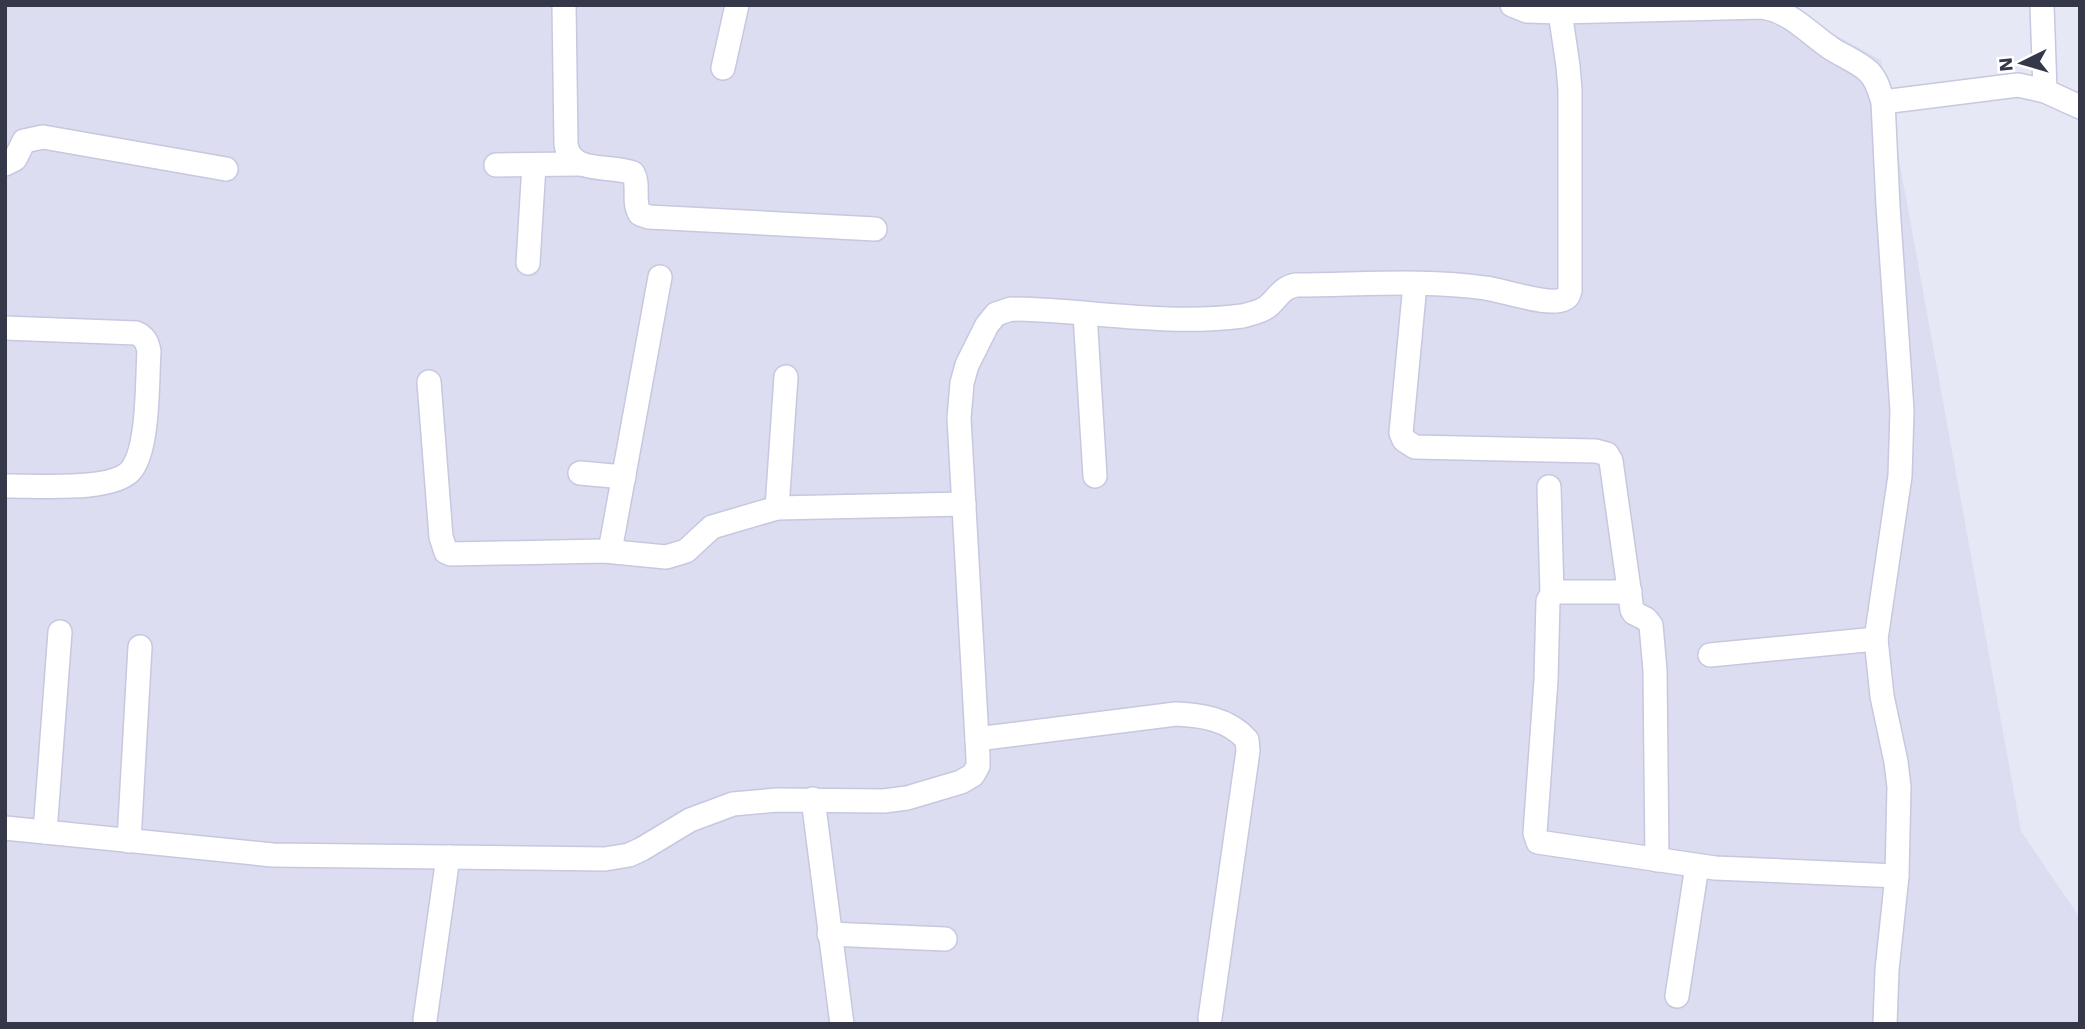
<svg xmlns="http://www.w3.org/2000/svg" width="2085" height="1029" font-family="'Work Sans',sans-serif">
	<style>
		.residential { fill: #dcddf1 }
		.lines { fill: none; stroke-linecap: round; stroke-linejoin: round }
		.minor-casing { stroke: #c6c8e0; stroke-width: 26 }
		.minor { stroke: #fff; stroke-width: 23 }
	</style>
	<rect width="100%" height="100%" fill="#e7e8f5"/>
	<!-- residential -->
	<polygon class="residential" points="5,5 1781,5 1881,60 2021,831 2080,918 2080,1024 5,1024"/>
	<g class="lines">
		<!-- minor casing -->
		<g class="minor-casing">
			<g id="minor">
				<path d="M564,5l2,139c4,31 44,20 67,29 7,12 -1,29 7,41l9,3 226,12"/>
				<path d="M1512,5l15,6 33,1 202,-5c30,5 46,26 70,42 11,7 28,14 37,23 8,8 11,20 14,30l5,104 14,204 -2,66 -24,163 6,57 14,66 3,25 -2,89 -10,94 -2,54"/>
				<polyline points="2042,5 2045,91"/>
				<polyline points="723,68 737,5"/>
				<polyline points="1883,102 2018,85 2045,91 2080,107"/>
				<polyline points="5,164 15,159 24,141 43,137 226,169"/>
				<polyline points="496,165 581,164"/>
				<polyline points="528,263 534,165"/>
				<polyline points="1415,284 1401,433 1404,440 1415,447 1596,451 1607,454 1611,461 1632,610 1634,613 1646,619 1651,625 1655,670 1657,860"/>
				<polyline points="1085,314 1095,476"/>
				<path d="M5,328l131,5c9,4 11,9 13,18 -2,30 0,95 -17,118 -17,24 -99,16 -127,17"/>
				<polyline points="429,382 441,537 446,552 451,554 604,551 666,557 686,551 712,527 777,508 964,504"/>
				<polyline points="580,473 624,477"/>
				<polyline points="1549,487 1552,594"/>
				<polyline points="777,508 786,377"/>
				<polyline points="610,551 660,277"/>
				<polyline points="1630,592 1558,592 1552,594 1548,601 1546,680 1535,833 1538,842 1715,868 1897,876"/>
				<polyline points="1710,655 1876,639"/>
				<path d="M977,739l199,-25c25,1 53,5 71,26l1,11 -38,267"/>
				<polyline points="813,799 842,1024"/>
				<path d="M5,828l268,27 332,4 24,-4 13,-6 48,-29 43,-16 44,-4 107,1 23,-3 54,-16 12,-7 5,-9v-9l-19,-339 3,-35 5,-18 20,-40 9,-11 15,-5c77,1 154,17 231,7 8,-2 18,-4 25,-9 10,-8 15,-20 29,-22 61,0 129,-6 189,3 18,2 64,19 79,11 5,-2 4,-3 6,-8v-201l-2,-24 -8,-54"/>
				<polyline points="45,832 60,632"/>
				<polyline points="129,841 140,647"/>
				<polyline points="829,934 945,939"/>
				<polyline points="1677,996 1697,866"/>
				<polyline points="425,1020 448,857"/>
			</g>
		</g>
		<!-- minor -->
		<use href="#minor" class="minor"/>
	</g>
	<!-- border -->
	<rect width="2085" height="1029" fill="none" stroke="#353849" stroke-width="14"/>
	<!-- north arrow -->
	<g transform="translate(2022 63) rotate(265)" stroke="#ffffff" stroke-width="5" paint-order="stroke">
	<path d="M0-5L12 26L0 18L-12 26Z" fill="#353849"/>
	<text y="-10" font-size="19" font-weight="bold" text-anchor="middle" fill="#353849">N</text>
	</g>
</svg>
